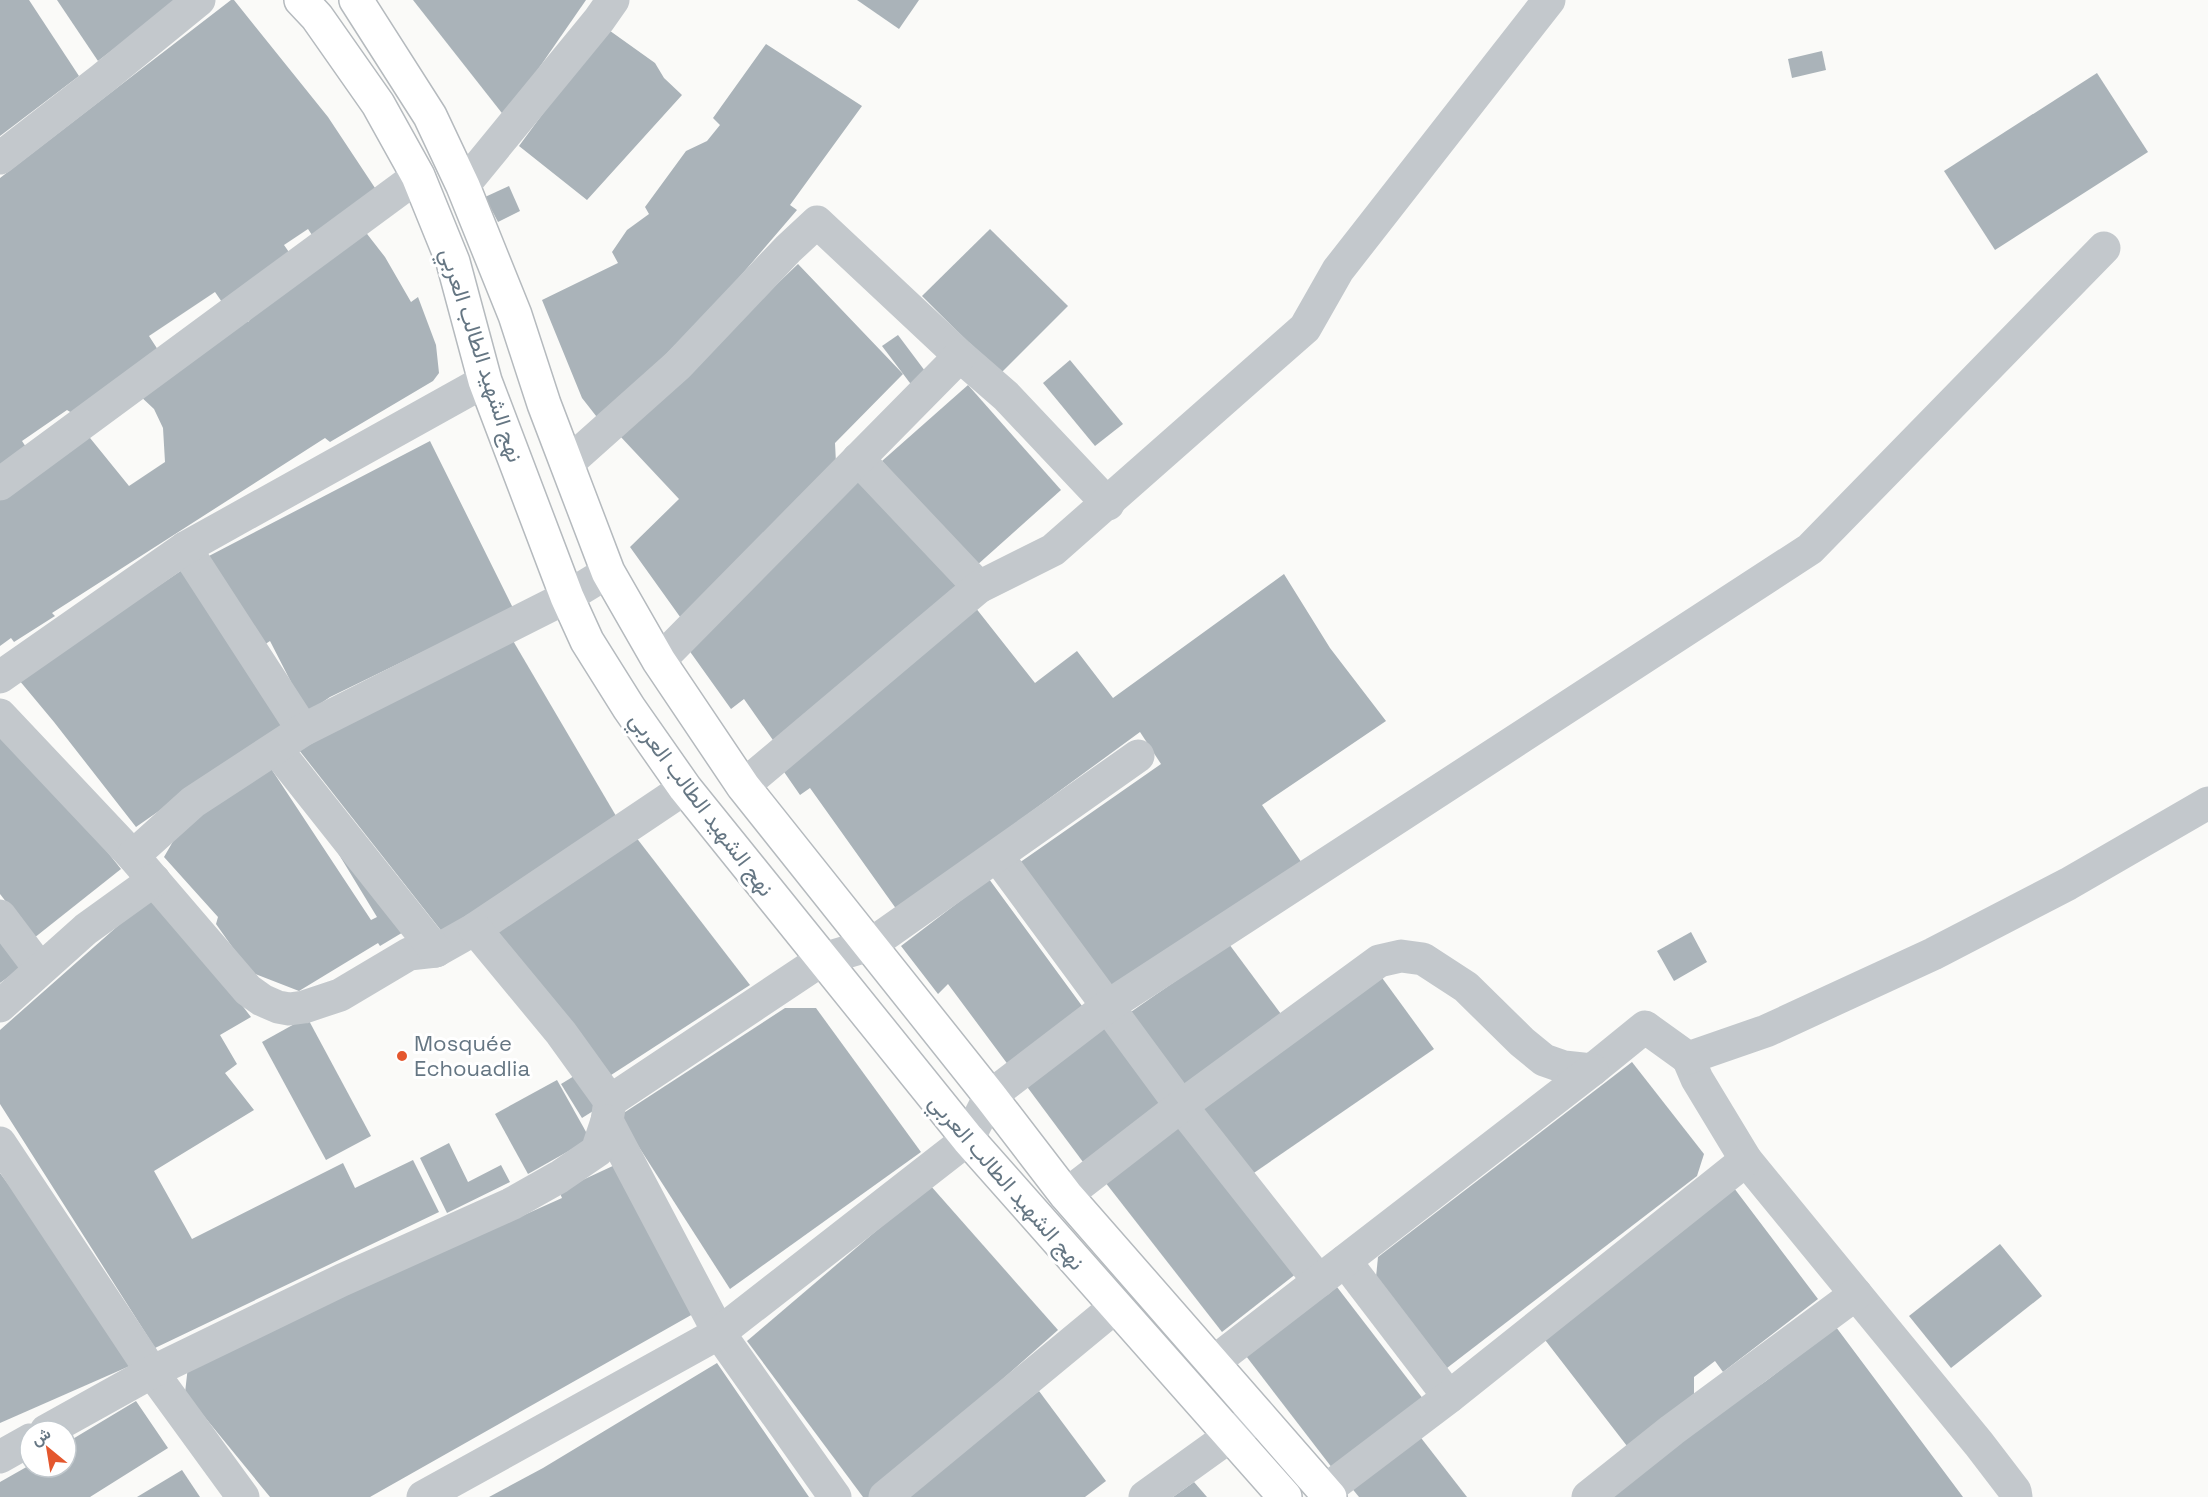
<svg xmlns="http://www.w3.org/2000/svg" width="2208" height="1497" font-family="'Space Grotesk',Vazirmatn,sans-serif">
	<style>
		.building { fill: #aab3b9 }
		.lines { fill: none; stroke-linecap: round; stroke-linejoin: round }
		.primary-casing { stroke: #b5babe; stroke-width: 36 }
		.minor { stroke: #c3c8cc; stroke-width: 33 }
		.primary { stroke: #fff; stroke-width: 33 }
		.poi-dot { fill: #e4572e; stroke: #fff; stroke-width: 2 }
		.labels { text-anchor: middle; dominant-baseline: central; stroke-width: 6; stroke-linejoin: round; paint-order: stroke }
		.street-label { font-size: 22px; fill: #657683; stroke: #fff }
		.poi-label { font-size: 22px; fill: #657683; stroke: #fff; text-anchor: start }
	</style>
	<rect width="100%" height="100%" fill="#fafaf8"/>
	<!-- building -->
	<g class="building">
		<polygon points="0,0 29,0 79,76 0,136"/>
		<polygon points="57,0 178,0 98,61"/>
		<polygon points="231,0 234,0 328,117 377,191 314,238 308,229 284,245 291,255 224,305 215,292 149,336 160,353 75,415 67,410 22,441 28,450 0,471 0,178"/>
		<polygon points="413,0 586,0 505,117"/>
		<polygon points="857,0 919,0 899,29"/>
		<polygon points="606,28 655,63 664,78 682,95 587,200 519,146"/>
		<polygon points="766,44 862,106 790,205 797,210 719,301 600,421 582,398 542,300 618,263 612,252 627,230 649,214 645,207 686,151 707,141 720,125 713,118"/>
		<polygon points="1822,51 1826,70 1792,78 1788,59"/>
		<polygon points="2097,73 2148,152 1995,250 1944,171"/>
		<polygon points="509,186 520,211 498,222 485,197"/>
		<polygon points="990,229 1068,306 1000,374 922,296"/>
		<polygon points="364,230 385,257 411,302 418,297 436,345 439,373 433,381 330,442 325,438 52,613 55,616 14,642 11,638 0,646 0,496 86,433 129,486 165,462 163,428 154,409 138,394 244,317 248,322 264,302"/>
		<polygon points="798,264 903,374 835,443 836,463 683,621 630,547 679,499 619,435"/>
		<polygon points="898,335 928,375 913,387 882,346"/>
		<polygon points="1070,360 1123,424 1095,446 1043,383"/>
		<polygon points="968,385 1061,490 976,566 882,461"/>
		<polygon points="430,441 513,608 330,697 308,712 290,685 291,682 270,641 264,645 207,557"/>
		<polygon points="859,478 957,586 775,743 744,699 731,709 686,646"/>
		<polygon points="182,570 285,723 136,827 54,722 19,680"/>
		<polygon points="1284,574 1330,648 1386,721 1262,805 1304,866 1114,994 1019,863 1161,764 1140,732 897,910 810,788 800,795 782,769 975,607 1035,683 1077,651 1113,698"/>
		<polygon points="512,639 619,821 443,933 299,750"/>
		<polygon points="0,732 64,798 121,869 34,938 0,894"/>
		<polygon points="270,767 371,920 377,917 338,853 405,931 380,946 378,943 299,991 250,972 216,924 218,917 164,857 183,824"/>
		<polygon points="632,832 750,985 608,1077 492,924"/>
		<polygon points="989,879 1085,1010 1009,1066 948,984 938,994 901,946"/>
		<polygon points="153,898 160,899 251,1017 220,1035 237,1064 225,1073 254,1110 154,1171 192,1239 343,1163 355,1188 413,1160 439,1212 155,1348 0,1104 0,1030 137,909"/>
		<polygon points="0,932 25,965 0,983"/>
		<polygon points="1691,932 1707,962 1674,981 1657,951"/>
		<polygon points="1229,944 1281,1014 1180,1089 1125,1016"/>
		<polygon points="1380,975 1434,1049 1248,1177 1195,1109"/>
		<polygon points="785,1008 816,1008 921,1152 730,1289 619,1116"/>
		<polygon points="307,1017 371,1136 326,1160 262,1042"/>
		<polygon points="1105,1019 1165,1101 1083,1162 1022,1080"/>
		<polygon points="1632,1062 1704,1154 1697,1176 1447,1368 1376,1277 1378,1257"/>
		<polygon points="589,1067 609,1101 582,1118 561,1084"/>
		<polygon points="557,1080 590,1139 528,1174 495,1114"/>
		<polygon points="1182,1122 1297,1273 1222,1332 1105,1182"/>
		<polygon points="449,1143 468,1182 501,1165 510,1182 447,1213 420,1158"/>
		<polygon points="617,1164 693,1314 370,1497 270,1497 185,1393 188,1366 562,1198 559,1191"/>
		<polygon points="0,1173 26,1208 132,1365 0,1423"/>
		<polygon points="930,1185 1058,1330 870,1497 863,1497 747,1341"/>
		<polygon points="1734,1188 1818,1299 1723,1372 1715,1361 1694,1377 1694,1394 1627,1446 1542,1336"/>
		<polygon points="2000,1244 2042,1296 1951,1368 1909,1316"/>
		<polygon points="1337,1287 1427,1404 1336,1473 1246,1356"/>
		<polygon points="1836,1327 1963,1497 1611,1497 1675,1444 1766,1381"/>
		<polygon points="717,1363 809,1497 489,1497 543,1468"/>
		<polygon points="1039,1391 1106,1481 1085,1497 904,1497"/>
		<polygon points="136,1401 168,1448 90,1497 0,1497 0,1482 30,1465 30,1467 66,1467 66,1443"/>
		<polygon points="1418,1434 1467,1497 1359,1497 1350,1486"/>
		<polygon points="182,1470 200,1497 137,1497"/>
		<polygon points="1194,1482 1207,1497 1173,1497"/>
	</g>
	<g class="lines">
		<!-- primary casing -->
		<g class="primary-casing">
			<g id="primary">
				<polyline points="301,0 317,17 378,104 418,176 453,262 485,381 567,597 587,641 629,708 685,788 968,1139 1285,1497"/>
				<polyline points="356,0 430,116 463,186 515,315 544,404 608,572 659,661 743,786 990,1096 1066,1195 1330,1497"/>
			</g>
		</g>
		<!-- minor -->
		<g class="minor">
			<polyline points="0,158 102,79 199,0"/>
			<polyline points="463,186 599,20 613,0"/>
			<polyline points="858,459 979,587"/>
			<polyline points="567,464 678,365 788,249 817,222 960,356 1006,396 1108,504"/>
			<polyline points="0,484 418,176"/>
			<polyline points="185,548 303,730"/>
			<polyline points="659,661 960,356"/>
			<polyline points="0,677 185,548 485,381"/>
			<polyline points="0,715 133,856 248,990 262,1000 278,1007 289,1009 304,1007 340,995 409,954 436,951 475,929 685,788"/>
			<polyline points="276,749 436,951"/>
			<polyline points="743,786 979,587 1053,550 1305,328 1338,270 1549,0"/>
			<polyline points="133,856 193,802 303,730 567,597 608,572"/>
			<polyline points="997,856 1181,1106 1319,1281"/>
			<polyline points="0,916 40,969"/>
			<polyline points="475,929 561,1033 610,1101 607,1121 719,1333 835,1497"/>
			<polyline points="0,1006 86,929 154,880"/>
			<polyline points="1688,1058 1697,1079 1746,1160 1979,1444 2015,1491 2016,1497"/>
			<polyline points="610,1101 823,959 870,945 1138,756"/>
			<polyline points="0,1143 152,1372 243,1497"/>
			<polyline points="1066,1195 1181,1106 1379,961 1401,956 1423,959 1466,987 1522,1042 1544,1060 1564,1067 1592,1070 1645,1027 1688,1058 1766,1031 1933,954 2068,884 2208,803"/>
			<polyline points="1345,1261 1449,1397"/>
			<polyline points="1214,1362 1592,1070"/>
			<polyline points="46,1431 152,1372 342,1280 511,1204 559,1177 597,1151 607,1121"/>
			<polyline points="0,1457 30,1440"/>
			<polyline points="1325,1491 1449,1397 1746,1160"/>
			<polyline points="423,1497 719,1333 968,1139 990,1096 1108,1006 1810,549 2104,248"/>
			<polyline points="885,1497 1115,1307"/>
			<polyline points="1145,1497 1259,1415"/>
			<polyline points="1588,1497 1672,1430 1856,1294"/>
		</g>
		<!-- primary -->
		<use href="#primary" class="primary"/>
	</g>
	<!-- markers -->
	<circle class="poi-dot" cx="402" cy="1056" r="6"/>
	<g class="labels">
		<!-- street labels -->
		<g class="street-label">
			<text transform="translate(482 355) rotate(72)">نهج الشهيد الطالب العربي</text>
			<text transform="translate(702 804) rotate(53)">نهج الشهيد الطالب العربي</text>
			<text transform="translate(1007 1182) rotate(49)">نهج الشهيد الطالب العربي</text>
		</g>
		<!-- poi labels -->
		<g class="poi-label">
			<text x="414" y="1043">Mosquée<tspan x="414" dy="25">Echouadlia</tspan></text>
		</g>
	</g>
	<!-- north arrow -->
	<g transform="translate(48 1449) rotate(330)"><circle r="28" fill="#ffffff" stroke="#c1c8cd" stroke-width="1.5"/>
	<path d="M0-4.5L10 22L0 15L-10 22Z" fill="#e4572e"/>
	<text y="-9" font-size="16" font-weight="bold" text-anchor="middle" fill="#657683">ش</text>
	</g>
</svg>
